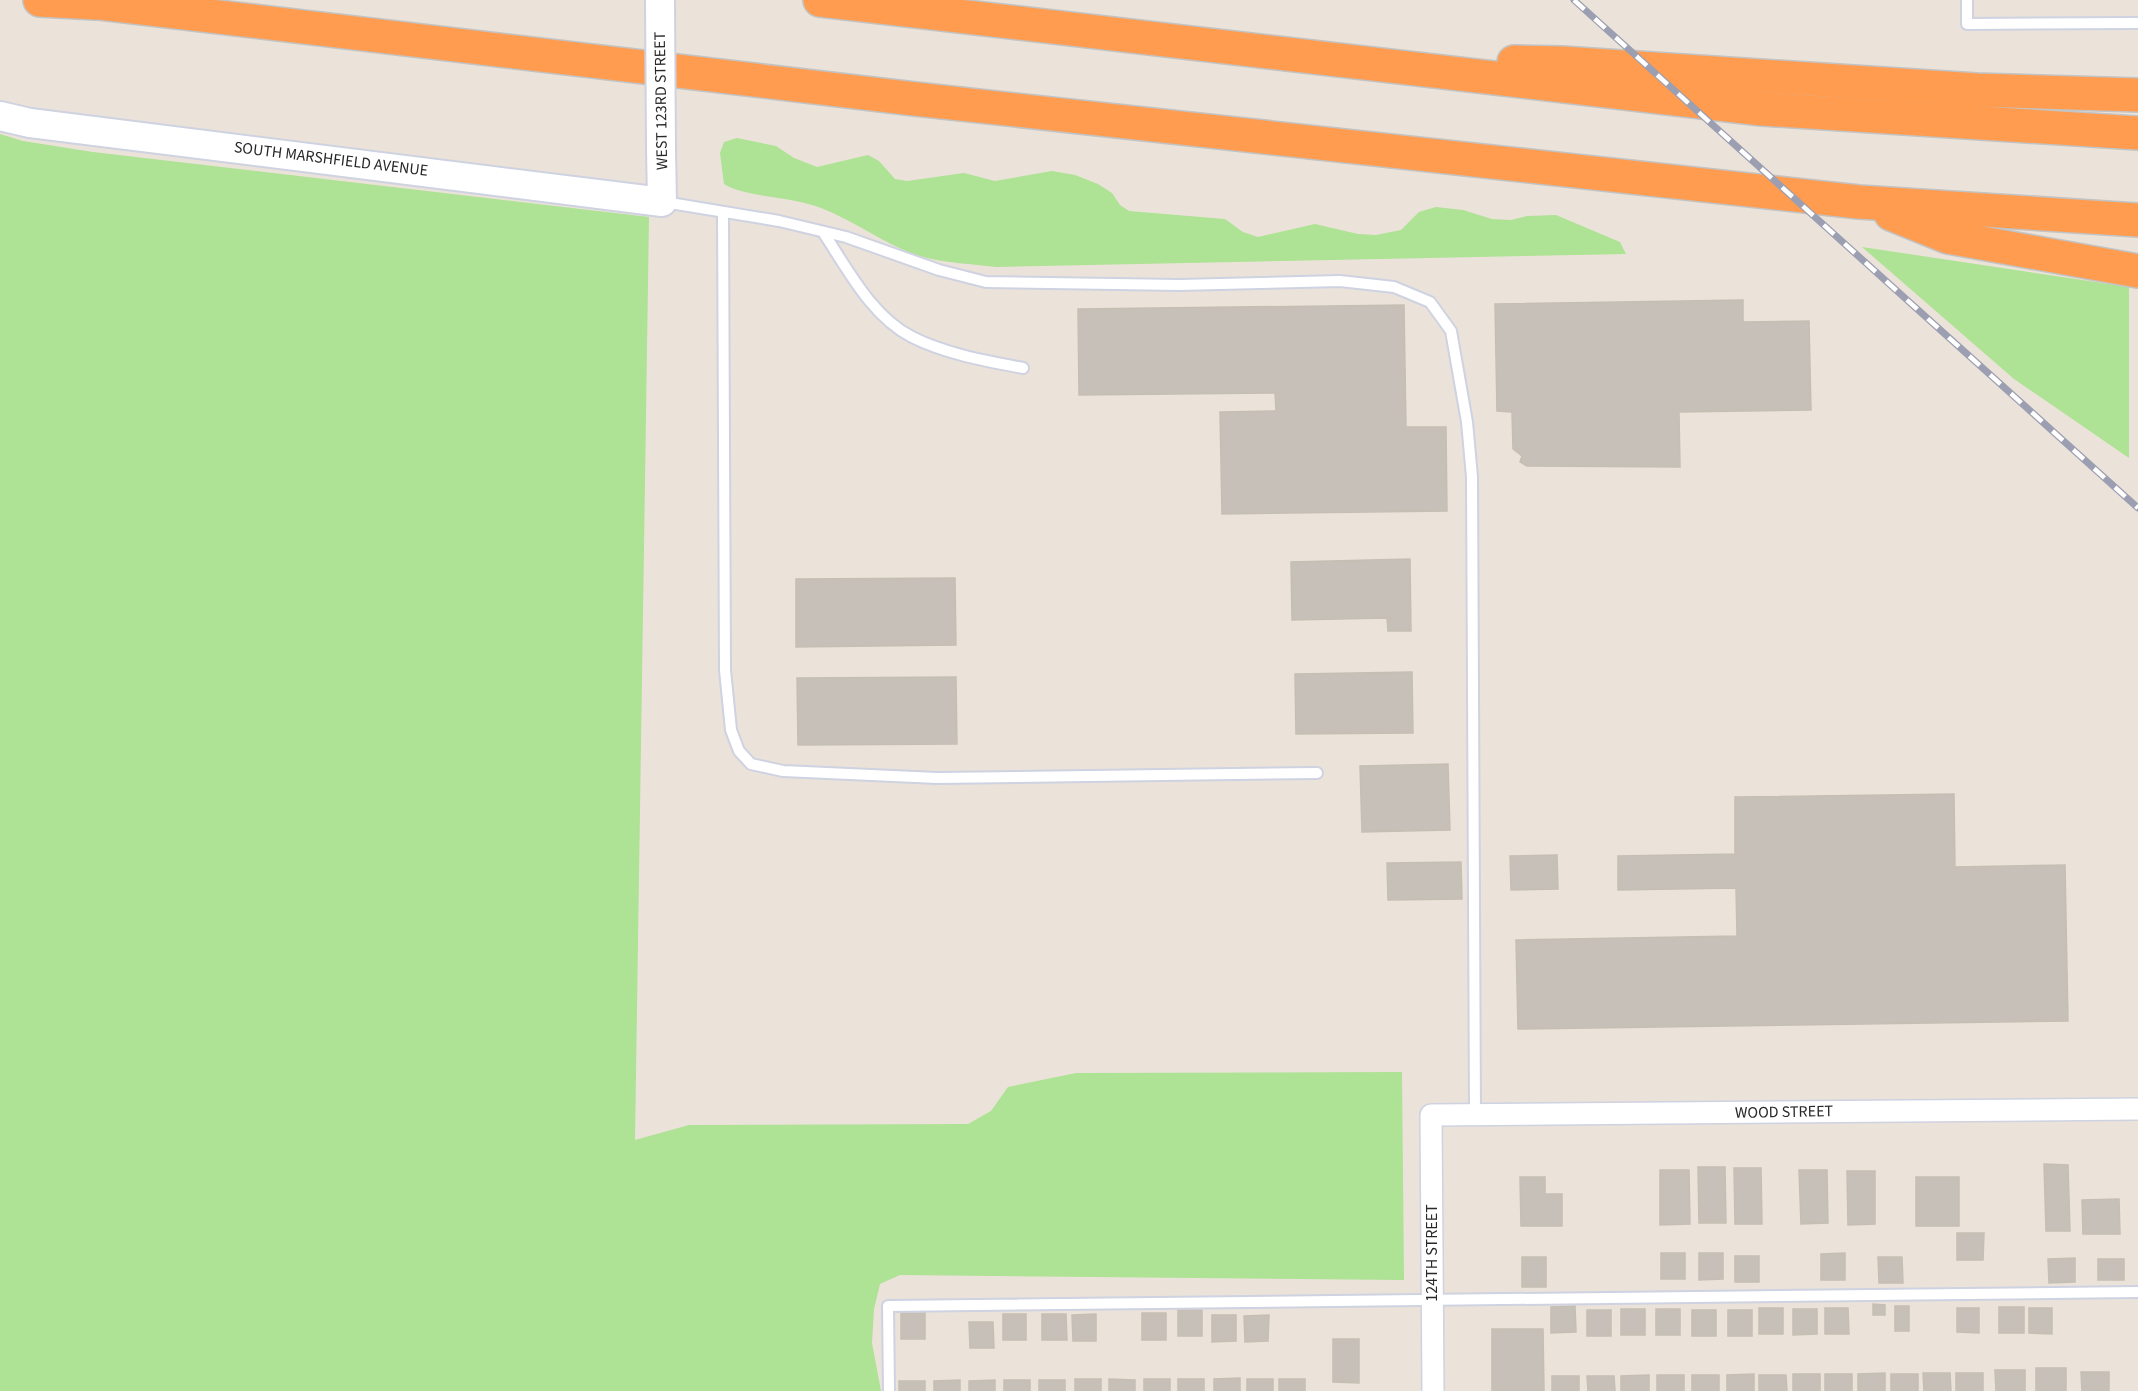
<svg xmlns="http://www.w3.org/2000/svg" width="2138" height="1391" font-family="'Source Sans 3',sans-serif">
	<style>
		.green { fill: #aee294 }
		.building { fill: #c6c0b8; stroke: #c5bfb3; stroke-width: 1.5 }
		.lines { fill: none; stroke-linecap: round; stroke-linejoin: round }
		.service-casing { stroke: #ced2e1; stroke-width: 14 }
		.minor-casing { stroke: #ced2e1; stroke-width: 24 }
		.secondary-casing { stroke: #ced2e1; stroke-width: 32 }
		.motorway-casing { stroke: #c3c3c3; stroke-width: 36 }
		.service { stroke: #fff; stroke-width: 10 }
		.minor { stroke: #fff; stroke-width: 21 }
		.secondary { stroke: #fff; stroke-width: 28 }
		.motorway { stroke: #ff9c4f; stroke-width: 33 }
		.rail-casing { stroke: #9c9fb2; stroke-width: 7 }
		.rail { stroke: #fff; stroke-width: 4.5; stroke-dasharray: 14; stroke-linecap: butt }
		.secondary-bridge-casing { stroke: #ced2e1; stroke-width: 32; stroke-linecap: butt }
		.secondary-bridge { stroke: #fff; stroke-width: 28 }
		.labels { text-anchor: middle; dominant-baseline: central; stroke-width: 6; stroke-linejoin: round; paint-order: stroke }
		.street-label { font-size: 16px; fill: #282828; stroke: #fff }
	</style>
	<rect width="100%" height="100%" fill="#ebe3d9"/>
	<!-- green -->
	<g class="green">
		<polygon points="0,134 23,141 93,152 649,217 635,1140 689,1125 968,1124 991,1111 1008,1087 1076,1073 1402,1072 1404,1280 900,1275 880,1284 874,1309 872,1343 881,1391 0,1391"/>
		<path d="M737,138l39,8 18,12 23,9 51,-12 11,6 16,18 12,2 57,-8 31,8 57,-10 23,4 23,9 14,9 8,12 9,6 96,8 18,13 15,5 57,-13 43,10 18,1 25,-5 18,-18 17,-5 27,3 29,9 19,1 16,-4 29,-1 64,27 6,12 -630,13c-24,-3 -50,-4 -73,-10 -40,-12 -72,-40 -111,-52 -27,-9 -67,-8 -88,-21l-4,-31 4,-11z"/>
		<polygon points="1862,247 2129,287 2129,458 2014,379"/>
	</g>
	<!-- building -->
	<g class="building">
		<polygon points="1743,300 1743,322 1809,321 1811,410 1679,412 1680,467 1527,466 1520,462 1522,456 1513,449 1512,412 1497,411 1495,304"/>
		<polygon points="1404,305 1406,427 1446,427 1447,511 1222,514 1220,412 1276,411 1275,393 1079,395 1078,309"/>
		<polygon points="1410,559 1411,631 1388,631 1387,618 1292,620 1291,562"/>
		<polygon points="955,578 956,645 796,647 796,579"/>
		<polygon points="1412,672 1413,733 1296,734 1295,674"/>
		<polygon points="956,677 957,744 798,745 797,678"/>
		<polygon points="1448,764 1450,830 1362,832 1360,766"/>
		<polygon points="1954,794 1955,867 2065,865 2068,1021 1518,1029 1516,940 1737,936 1736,888 1618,890 1618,856 1735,854 1735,797"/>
		<polygon points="1557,855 1558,889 1511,890 1510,856"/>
		<polygon points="1461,862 1462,899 1388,900 1387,863"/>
		<polygon points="2044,1164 2068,1165 2070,1231 2046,1231"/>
		<polygon points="1698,1167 1725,1167 1726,1223 1699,1223"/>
		<polygon points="1734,1168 1761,1168 1762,1224 1735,1224"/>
		<polygon points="1660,1170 1689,1170 1690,1224 1660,1225"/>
		<polygon points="1799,1170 1827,1170 1828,1223 1801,1224"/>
		<polygon points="1847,1171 1875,1171 1875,1224 1848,1225"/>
		<polygon points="1520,1177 1545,1177 1545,1194 1562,1194 1562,1226 1521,1226"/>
		<rect x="1916" y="1177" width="43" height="49"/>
		<polygon points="2119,1199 2120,1234 2083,1234 2082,1200"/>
		<polygon points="1957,1233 1984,1233 1983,1260 1957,1260"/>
		<rect x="1661" y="1253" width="24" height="26"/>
		<polygon points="1699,1253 1723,1253 1723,1279 1699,1280"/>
		<polygon points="1845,1253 1845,1280 1821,1280 1821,1254"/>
		<rect x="1735" y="1256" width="24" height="26"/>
		<rect x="1522" y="1257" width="24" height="30"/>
		<polygon points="1878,1257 1902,1257 1903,1283 1879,1283"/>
		<polygon points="2075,1258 2075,1282 2049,1283 2048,1259"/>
		<rect x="2098" y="1259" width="26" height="21"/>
		<polygon points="1873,1304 1885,1305 1885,1315 1873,1315"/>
		<polygon points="1575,1306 1576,1332 1551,1333 1551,1307"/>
		<rect x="1895" y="1306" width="14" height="25"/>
		<rect x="1999" y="1307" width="25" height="26"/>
		<rect x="1759" y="1308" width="24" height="26"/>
		<polygon points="1825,1308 1848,1308 1849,1334 1825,1334"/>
		<polygon points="1957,1308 1979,1308 1979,1333 1957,1332"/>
		<polygon points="2029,1308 2052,1308 2052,1334 2029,1333"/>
		<rect x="1621" y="1309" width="24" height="26"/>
		<rect x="1656" y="1309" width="24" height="26"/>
		<polygon points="1793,1309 1817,1309 1817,1334 1793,1335"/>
		<rect x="1178" y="1310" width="24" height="26"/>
		<rect x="1587" y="1310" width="24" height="26"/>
		<rect x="1692" y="1310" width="24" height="26"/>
		<rect x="1728" y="1310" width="24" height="26"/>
		<rect x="901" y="1313" width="24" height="26"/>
		<rect x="1142" y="1313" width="24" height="27"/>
		<rect x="1003" y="1314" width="23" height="26"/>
		<polygon points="1042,1314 1066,1314 1067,1340 1042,1340"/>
		<polygon points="1096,1314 1096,1341 1073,1341 1072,1315"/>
		<polygon points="1212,1315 1236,1315 1236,1341 1212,1342"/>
		<polygon points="1269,1315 1268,1341 1245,1342 1244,1316"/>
		<polygon points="969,1322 993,1322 994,1348 970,1348"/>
		<polygon points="1492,1329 1543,1329 1544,1391 1492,1391"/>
		<polygon points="1333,1339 1359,1339 1359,1383 1333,1382"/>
		<rect x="2036" y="1368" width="30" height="23"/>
		<polygon points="1995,1370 2025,1370 2025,1391 1996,1391"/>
		<polygon points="2081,1372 2109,1372 2109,1391 2082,1391"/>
		<polygon points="1885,1373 1885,1391 1858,1391 1858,1374"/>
		<polygon points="1923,1373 1950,1373 1951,1391 1924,1391"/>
		<rect x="1956" y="1373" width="27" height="18"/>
		<polygon points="1754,1374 1754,1391 1727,1391 1727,1375"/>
		<rect x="1793" y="1374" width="27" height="17"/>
		<rect x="1825" y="1374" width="27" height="17"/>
		<rect x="1891" y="1374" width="27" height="17"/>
		<polygon points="1649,1375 1649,1391 1621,1391 1621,1376"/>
		<rect x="1657" y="1375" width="27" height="16"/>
		<rect x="1692" y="1375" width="27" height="16"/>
		<polygon points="1759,1375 1786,1375 1787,1391 1759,1391"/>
		<rect x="1552" y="1376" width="27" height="15"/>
		<polygon points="1587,1376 1614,1376 1615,1391 1588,1391"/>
		<polygon points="1240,1378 1240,1391 1214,1391 1214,1379"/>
		<rect x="1075" y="1379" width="26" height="12"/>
		<polygon points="1109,1379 1135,1380 1135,1391 1109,1391"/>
		<rect x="1144" y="1379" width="26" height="12"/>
		<rect x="1178" y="1379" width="26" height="12"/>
		<rect x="1247" y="1379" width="26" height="12"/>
		<rect x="1279" y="1379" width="26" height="12"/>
		<polygon points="960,1380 960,1391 934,1391 934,1381"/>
		<polygon points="995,1380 995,1391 969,1391 969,1381"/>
		<rect x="1004" y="1380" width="26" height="11"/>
		<rect x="1039" y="1380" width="26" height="11"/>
		<rect x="899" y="1381" width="26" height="10"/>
	</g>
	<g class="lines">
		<!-- service casing -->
		<g class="service-casing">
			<g id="service">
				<polyline points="1967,0 1967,24 2138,23"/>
				<polyline points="664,202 779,221 846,237 939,270 986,282 1179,285 1340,281 1394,287 1430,302 1451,331 1467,422 1472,477 1475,1115"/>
				<polyline points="723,212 725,670 731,730 739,751 751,764 783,771 937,778 1317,773"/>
				<path d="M823,232c24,36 48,84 89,105 34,17 74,24 111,31"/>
				<polyline points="889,1391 888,1306 2138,1292"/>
			</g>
		</g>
		<!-- minor casing -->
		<g class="minor-casing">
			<polyline id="minor" points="1433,1391 1431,1115 2138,1109"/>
		</g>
		<!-- secondary casing -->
		<g class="secondary-casing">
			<polyline id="secondary" points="0,116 30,123 662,202 661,149"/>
		</g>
		<!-- motorway casing -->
		<g class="motorway-casing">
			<g id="motorway">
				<polyline points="40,0 95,3"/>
				<polyline points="74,0 915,99 1859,202 2138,220"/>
				<polyline points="820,0 1762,109 2138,133"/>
				<polyline points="1514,62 1562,63 1977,90 2138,95"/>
				<polyline points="1891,214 1948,237 2138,271"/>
			</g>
		</g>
		<!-- service -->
		<use href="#service" class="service"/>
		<!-- minor -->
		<use href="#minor" class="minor"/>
		<!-- secondary -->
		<use href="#secondary" class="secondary"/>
		<!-- motorway -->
		<use href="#motorway" class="motorway"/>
		<!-- rail casing -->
		<g class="rail-casing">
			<polyline id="rail" points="1574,0 2138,508"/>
		</g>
		<!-- rail -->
		<use href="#rail" class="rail"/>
		<!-- secondary-bridge casing -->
		<g class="secondary-bridge-casing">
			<polyline id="secondary-bridge" points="660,0 661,149"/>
		</g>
		<!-- secondary-bridge -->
		<use href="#secondary-bridge" class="secondary-bridge"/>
	</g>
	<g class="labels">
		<!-- street labels -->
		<g class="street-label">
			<text transform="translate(661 101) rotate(-91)">WEST 123RD STREET</text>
			<text transform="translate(331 159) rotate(7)">SOUTH MARSHFIELD AVENUE</text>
			<text transform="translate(1784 1112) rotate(-1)">WOOD STREET</text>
			<text transform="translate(1432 1253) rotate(-90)">124TH STREET</text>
		</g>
	</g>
</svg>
